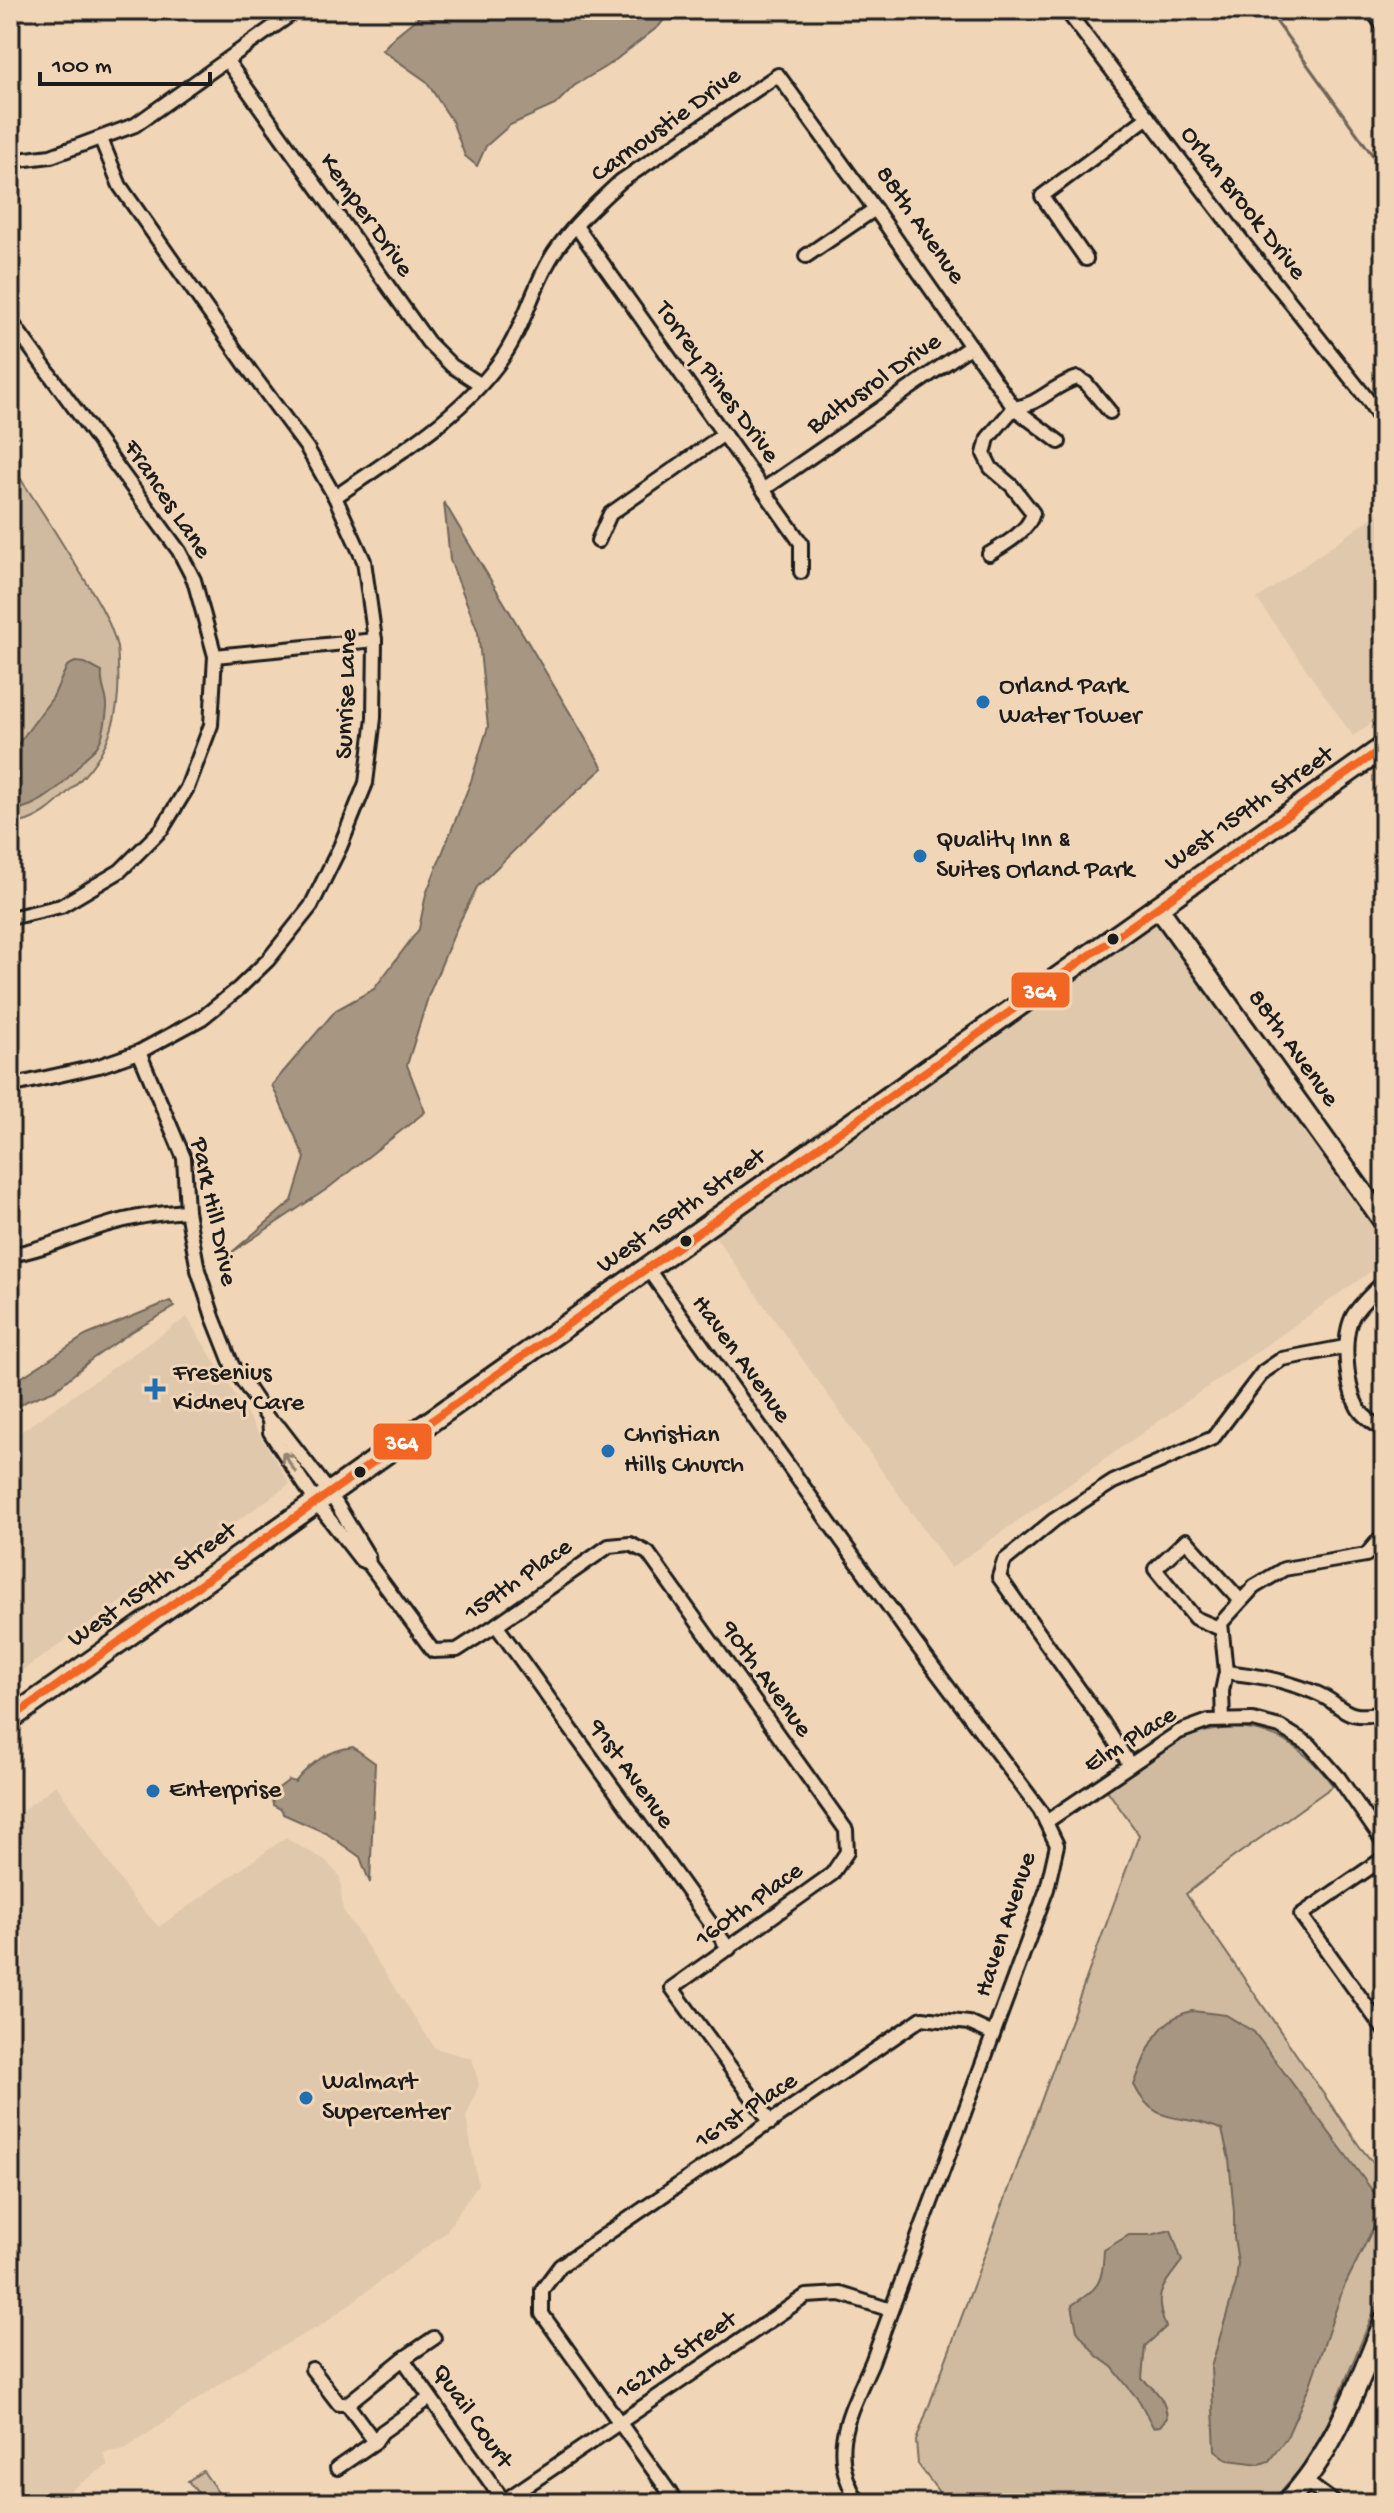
<svg xmlns="http://www.w3.org/2000/svg" width="1394" height="2513" font-family="'Gochi Hand',sans-serif">
	<style>
		.built { fill: #e0c8ac }
		.green { fill: #d1bba0; stroke: #766c5e; stroke-width: 2 }
		.water { fill: #a79682; stroke: #6f6559; stroke-width: 2 }
		.lines { fill: none; stroke-linecap: round; stroke-linejoin: round }
		.stream { stroke: #6f6559; stroke-width: 3 }
		.street-casing { stroke: #1c1c1c; stroke-width: 18 }
		.secondary-casing { stroke: #1c1c1c; stroke-width: 24 }
		.primary-casing { stroke: #1c1c1c; stroke-width: 26 }
		.street { stroke: #f0d6b7; stroke-width: 12 }
		.secondary { stroke: #f0d6b7; stroke-width: 18 }
		.primary { stroke: #f0d6b7; stroke-width: 20 }
		.bus-1-casing { stroke: #f0d6b7; stroke-width: 14 }
		.bus-1 { stroke: #f26522; stroke-width: 8 }
		.oneway { stroke: #918271 }
		.poi-dot { fill: #1f6fb2; stroke: #f0d6b7; stroke-width: 3 }
		.bus-dot { fill: #1c1c1c; stroke: #f0d6b7; stroke-width: 3 }
		.labels { text-anchor: middle; dominant-baseline: central; stroke-width: 6; stroke-linejoin: round; paint-order: stroke }
		.street-label { font-size: 26px; fill: #1c1c1c; stroke: #f0d6b7 }
		.poi-label { font-size: 26px; fill: #1c1c1c; stroke: #f0d6b7; text-anchor: start }
		.line-badge { stroke: #f0d6b7; stroke-width: 3 }
		.badge-label { font-size: 22px; text-anchor: middle; font-weight: bold; fill: #fff }
	</style>
	<rect width="100%" height="100%" fill="#f0d6b7"/>
	<filter id="ink" filterUnits="userSpaceOnUse"><feTurbulence type="fractalNoise" baseFrequency=".0125" numOctaves="2"/><feDisplacementMap in="SourceGraphic" scale="16" xChannelSelector="R" yChannelSelector="G"/><feConvolveMatrix kernelMatrix="1 2 1 2 8 2 1 2 1" color-interpolation-filters="sRGB"/></filter>
	<g filter="url(#ink)">
		<!-- built -->
		<g class="built">
			<polygon points="1384,509 1384,714 1353,736 1257,599"/>
			<polygon points="1163,919 1384,1227 1384,1262 951,1568 714,1235"/>
			<polygon points="187,1317 290,1484 10,1679 10,1439"/>
			<polygon points="56,1785 133,1899 159,1927 285,1838 325,1860 340,1877 343,1910 435,2048 472,2059 479,2085 466,2117 478,2184 445,2233 323,2324 248,2365 125,2449 103,2453 108,2465 52,2503 10,2503 10,1820"/>
		</g>
		<!-- green -->
		<g class="green">
			<path d="M10,463c21,31 41,62 60,93 17,28 37,55 46,87 2,7 2,16 2,24 3,47 -8,84 -42,117 -18,18 -38,40 -66,40z"/>
			<path d="M1229,1728c44,-1 79,22 104,58l-102,73 -45,35 174,253 15,18 9,4v118l-56,136 -26,44 -31,36h-324l-29,-39 -2,-23 223,-606 -32,-45 77,-53 12,-4z"/>
			<polygon points="203,2471 225,2502 206,2503 188,2481"/>
		</g>
		<!-- water -->
		<g class="water">
			<polygon points="427,10 672,10 659,26 613,62 574,86 555,105 510,125 486,146 477,166 465,156 452,121 426,81 382,50 396,35"/>
			<polygon points="444,502 603,768 547,818 477,887 457,927 429,994 407,1065 425,1112 327,1189 231,1253 292,1201 305,1158 272,1085 336,1010 374,989 419,929 426,894 471,781 488,727 478,632 450,560"/>
			<path d="M75,662l10,1 17,9c-2,15 6,23 5,36 -1,11 -3,27 -9,37 -3,5 -9,9 -13,13 -20,25 -42,49 -75,53v-56l43,-58 14,-31z"/>
			<polygon points="170,1301 175,1307 133,1331 92,1359 55,1390 27,1401 10,1412 10,1379 22,1377 85,1336"/>
			<path d="M353,1747l22,16 -5,120 -10,-26 -34,-24 -43,-19 -1,-4 -9,-5 -2,-11 18,-14 6,2c15,-19 34,-32 58,-35z"/>
			<path d="M1192,2011l34,4 28,17 130,174 -41,83 -33,96 -23,52 -18,24 -9,3 -32,-4 -13,-10 -4,-83 25,-84 2,-20 -4,-25v-26l-5,-53 -7,-29c-39,-19 -66,0 -88,-45 12,-31 22,-67 58,-74z"/>
			<path d="M1171,2230l11,31c-19,25 -30,34 -16,66l-21,19 -3,33c14,11 24,21 25,39l-7,8 -7,1 -13,-25 -28,-35 -15,-11 -20,-25 -5,-26c28,-18 30,-21 32,-55l25,-15h22z"/>
		</g>
		<g class="lines">
			<!-- stream -->
			<polyline class="stream" points="1268,10 1384,171"/>
			<!-- street casing -->
			<g class="street-casing">
				<g id="street">
					<polyline points="1066,10 1245,245 1368,400 1384,425"/>
					<polyline points="1372,10 1384,27"/>
					<polyline points="227,61 428,342 452,366 480,384"/>
					<polyline points="10,161 51,156 135,125 297,10"/>
					<polyline points="576,226 801,543 801,572"/>
					<polyline points="806,256 875,209"/>
					<polyline points="1086,259 1042,196 1148,117"/>
					<polyline points="10,320 179,551 194,580 215,656 211,725 187,788 162,829 120,871 61,906 10,918"/>
					<polyline points="764,489 971,346"/>
					<path d="M335,497c60,-42 126,-79 168,-140 22,-32 30,-72 51,-104 18,-27 43,-50 67,-72l157,-106 97,134 139,199c27,-4 40,-24 64,-30l8,5 24,29"/>
					<polyline points="598,541 610,514 724,434"/>
					<path d="M989,554c15,-9 40,-23 44,-41l-21,-27 -21,-18 -7,-14 4,-16 26,-30 45,34"/>
					<polyline points="215,656 375,640"/>
					<polyline points="139,1052 184,1158 187,1211 198,1270 213,1317 232,1365 269,1420 279,1427 330,1493 368,1556 369,1564 433,1651 457,1650 496,1625 609,1546 630,1544 648,1553 846,1830 847,1852 832,1874 672,1988 771,2123"/>
					<polyline points="10,1086 99,1066 139,1052 202,1018 238,989 268,960 311,906 340,847 366,783 374,718 375,640 364,561 335,497 307,448 250,371 120,186 101,139"/>
					<path d="M10,1255c35,-6 63,-20 96,-30 26,-8 54,-12 81,-14"/>
					<path d="M647,1268l268,375 125,167 17,35 -10,44 -175,473c-22,50 -47,89 -13,141"/>
					<path d="M1384,1282c-10,9 -22,21 -30,32 -13,21 -8,76 6,97 6,8 16,14 24,19"/>
					<polyline points="269,1420 270,1432 316,1502 361,1560 368,1563"/>
					<polyline points="496,1625 729,1949"/>
					<polyline points="1221,1629 1195,1618 1155,1569 1186,1540 1240,1600"/>
					<path d="M1226,1672c33,4 53,7 85,19 35,12 27,31 73,22"/>
					<polyline points="1223,1720 1222,1691 1226,1672 1221,1623 1254,1587 1284,1569 1366,1555 1384,1534"/>
					<polyline points="1130,1765 1103,1723 999,1577 1004,1561 1054,1520 1113,1482 1213,1438 1263,1372 1282,1359 1345,1347"/>
					<polyline points="1046,1822 1179,1732 1209,1721 1253,1720 1280,1727 1310,1745 1339,1778 1384,1843"/>
					<polyline points="1384,1858 1301,1915 1384,2030"/>
					<polyline points="403,2359 505,2503"/>
					<polyline points="312,2369 339,2404 347,2404 403,2359 434,2338"/>
					<polyline points="347,2404 375,2442"/>
					<polyline points="337,2468 375,2442 382,2432 430,2398"/>
					<polyline points="1305,2481 1335,2503"/>
					<polyline points="501,2503 806,2296 841,2294 891,2310"/>
					<polyline points="677,2503 542,2314 542,2290 560,2266 922,2018 969,2023 993,2034"/>
				</g>
			</g>
			<!-- secondary casing -->
			<g class="secondary-casing">
				<g id="secondary">
					<polyline points="1158,907 1384,1222"/>
					<path d="M1286,2503c48,-50 72,-119 98,-182"/>
				</g>
			</g>
			<!-- primary casing -->
			<g class="primary-casing">
				<polyline id="primary" points="10,1719 1384,747"/>
			</g>
			<!-- street -->
			<use href="#street" class="street"/>
			<!-- secondary -->
			<use href="#secondary" class="secondary"/>
			<!-- primary -->
			<use href="#primary" class="primary"/>
			<!-- bus-1 casing -->
			<g class="bus-1-casing">
				<polyline id="bus-1" points="10,1719 1384,747"/>
			</g>
			<!-- bus-1 -->
			<use href="#bus-1" class="bus-1"/>
		</g>
		<!-- one-way arrows -->
		<defs><path id="oneway-shaft" d="M-6 0H5M1.5-3L5.5 0L1.5 3" fill="none" stroke-width="1.6" stroke-linecap="round" stroke-linejoin="round" transform="scale(2)"/></defs>
		<use class="oneway" href="#oneway-shaft" transform="translate(289 1462) rotate(-123)"/>
	</g>
	<!-- markers -->
	<g class="poi-dot">
		<circle cx="983" cy="702" r="8"/>
		<circle cx="920" cy="856" r="8"/>
		<path d="M151 1377h8v8h8v8h-8v8h-8v-8h-8v-8h8z"/>
		<circle cx="608" cy="1451" r="8"/>
		<circle cx="153" cy="1791" r="8"/>
		<circle cx="306" cy="2098" r="8"/>
	</g>
	<g class="bus-dot">
		<circle cx="1113" cy="939" r="7"/>
		<circle cx="686" cy="1241" r="7"/>
		<circle cx="360" cy="1472" r="7"/>
	</g>
	<g class="labels">
		<!-- street labels -->
		<g class="street-label">
			<text transform="translate(667 126) rotate(-36)">Carnoustie Drive</text>
			<text transform="translate(1242 204) rotate(52)">Orlan Brook Drive</text>
			<text transform="translate(365 216) rotate(55)">Kemper Drive</text>
			<text transform="translate(919 226) rotate(55)">88th Avenue</text>
			<text transform="translate(716 383) rotate(54)">Torrey Pines Drive</text>
			<text transform="translate(875 385) rotate(-35)">Baltusrol Drive</text>
			<text transform="translate(166 500) rotate(56)">Frances Lane</text>
			<text transform="translate(348 694) rotate(-88)">Sunrise Lane</text>
			<text transform="translate(1250 810) rotate(-35)">West 159th Street</text>
			<text transform="translate(1292 1049) rotate(54)">88th Avenue</text>
			<text transform="translate(212 1212) rotate(78)">Park Hill Drive</text>
			<text transform="translate(682 1212) rotate(-35)">West 159th Street</text>
			<text transform="translate(740 1360) rotate(54)">Haven Avenue</text>
			<text transform="translate(519 1581) rotate(-35)">159th Place</text>
			<text transform="translate(153 1586) rotate(-35)">West 159th Street</text>
			<text transform="translate(765 1680) rotate(54)">90th Avenue</text>
			<text transform="translate(1131 1741) rotate(-32)">Elm Place</text>
			<text transform="translate(630 1775) rotate(54)">91st Avenue</text>
			<text transform="translate(750 1906) rotate(-36)">160th Place</text>
			<text transform="translate(1007 1925) rotate(-72)">Haven Avenue</text>
			<text transform="translate(747 2112) rotate(-34)">161st Place</text>
			<text transform="translate(677 2357) rotate(-34)">162nd Street</text>
			<text transform="translate(471 2417) rotate(55)">Quail Court</text>
		</g>
		<!-- poi labels -->
		<g class="poi-label">
			<text x="999" y="687">Orland Park<tspan x="999" dy="30">Water Tower</tspan></text>
			<text x="936" y="841">Quality Inn &amp;<tspan x="936" dy="30">Suites Orland Park</tspan></text>
			<text x="173" y="1374">Fresenius<tspan x="173" dy="30">Kidney Care</tspan></text>
			<text x="624" y="1436">Christian<tspan x="624" dy="30">Hills Church</tspan></text>
			<text x="169" y="1791">Enterprise</text>
			<text x="322" y="2083">Walmart<tspan x="322" dy="30">Supercenter</tspan></text>
		</g>
	</g>
	<g class="line-badge">
		<rect x="1010" y="971" width="61" height="38" rx="8" fill="#f26522"/>
		<rect x="372" y="1422" width="61" height="39" rx="8" fill="#f26522"/>
	</g>
	<g class="badge-label">
		<text x="1040" y="998">364</text>
		<text x="402" y="1449">364</text>
	</g>
	<!-- margin -->
	<rect width="1394" height="2513" fill="none" stroke="#f0d6b7" stroke-width="40"/>
	<rect x="20" y="20" width="1354" height="2473" fill="none" stroke="#1c1c1c" stroke-width="3" filter="url(#ink)"/>
	<!-- scale -->
	<path d="M40 72v12h170v-12" fill="none" stroke="#1c1c1c" stroke-width="4"/>
	<text x="52" y="72" font-size="24" fill="#1c1c1c" stroke="#f0d6b7" stroke-width="6" paint-order="stroke">100 m</text>
</svg>
